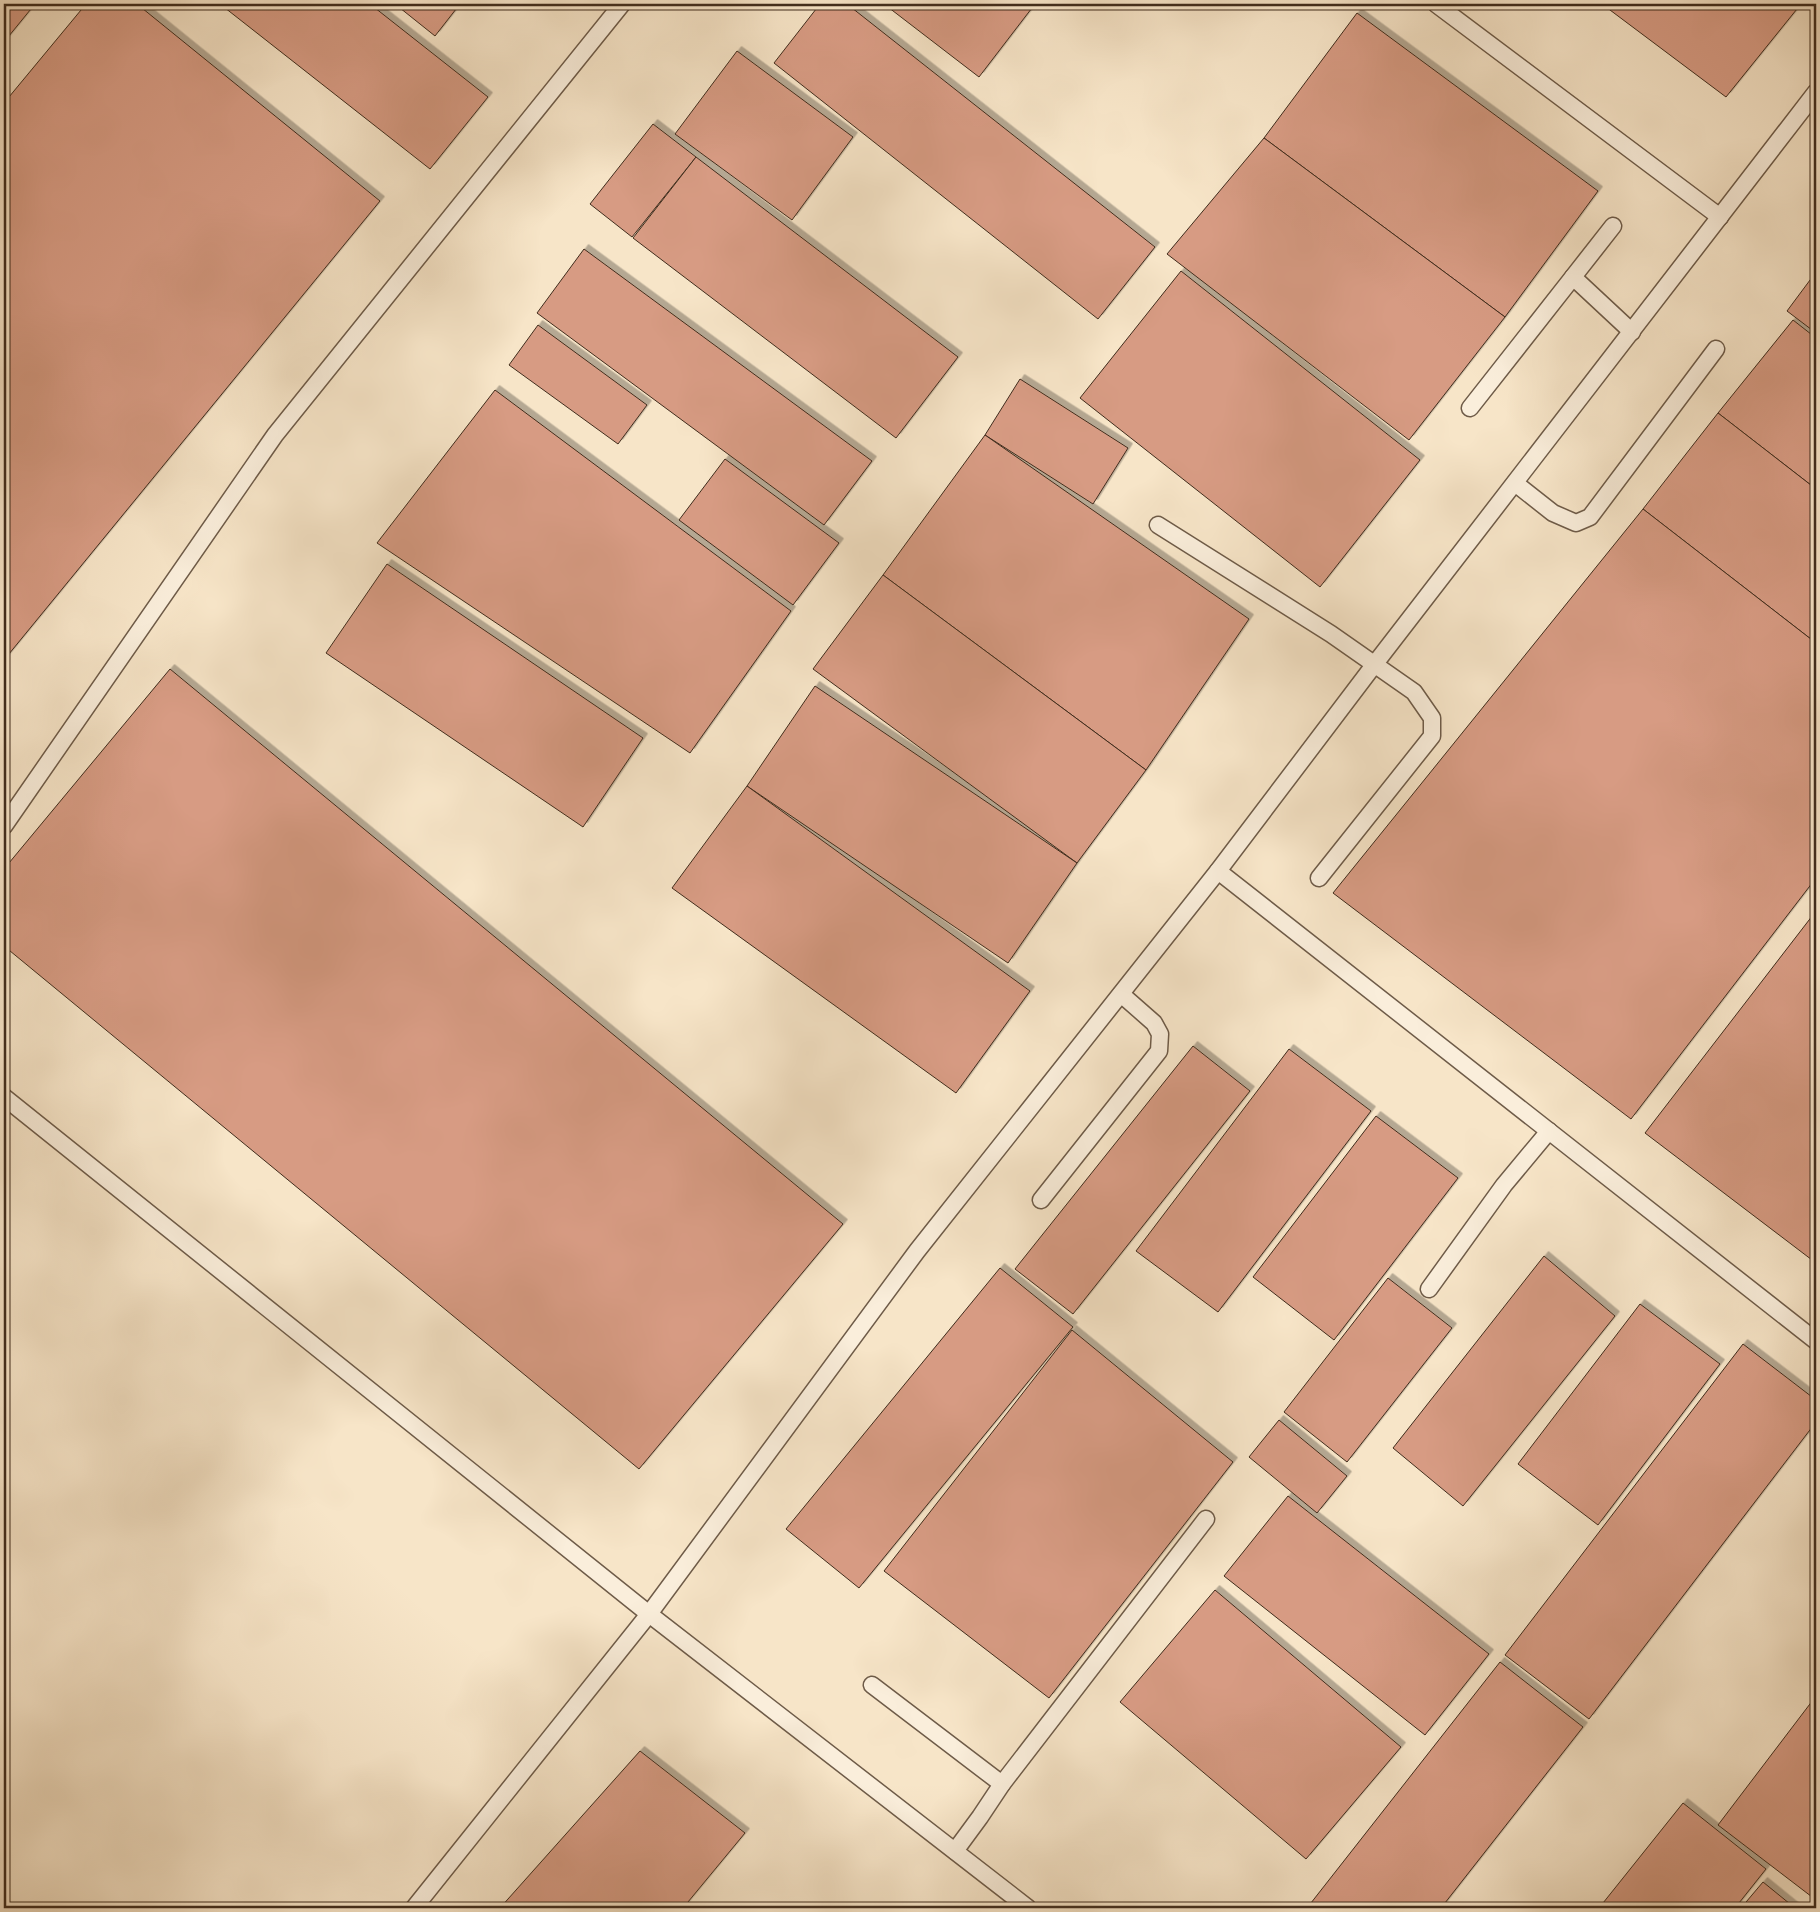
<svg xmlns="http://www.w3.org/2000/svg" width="1820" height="1912" font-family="'EB Garamond',serif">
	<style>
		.building { fill: #d79b83; stroke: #412d1d; filter: url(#shadow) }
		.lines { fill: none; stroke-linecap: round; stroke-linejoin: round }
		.service-casing { stroke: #6e5b48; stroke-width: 19 }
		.service { stroke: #faeedb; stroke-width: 16 }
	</style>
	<defs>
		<filter id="shadow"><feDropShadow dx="4.5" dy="-4.5" stdDeviation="0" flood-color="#0004"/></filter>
	</defs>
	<rect width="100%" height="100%" fill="#f7e5c8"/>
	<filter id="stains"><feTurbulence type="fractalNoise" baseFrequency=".004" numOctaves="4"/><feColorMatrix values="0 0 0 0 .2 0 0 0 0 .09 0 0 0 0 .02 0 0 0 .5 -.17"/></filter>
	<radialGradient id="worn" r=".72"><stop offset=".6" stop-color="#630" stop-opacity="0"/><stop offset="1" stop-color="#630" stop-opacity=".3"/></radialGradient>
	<!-- building -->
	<g class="building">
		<polygon points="4,4 35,4 4,42"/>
		<polygon points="86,4 137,4 380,201 4,660 4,103"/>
		<polygon points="220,4 370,4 488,97 430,169"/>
		<polygon points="395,4 460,4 435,36"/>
		<polygon points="820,4 847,4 1155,247 1098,319 774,63"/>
		<polygon points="884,4 1035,4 979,77"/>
		<polygon points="1602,4 1801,4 1726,97"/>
		<polygon points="1357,13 1598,191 1505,317 1264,138"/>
		<polygon points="737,51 853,137 792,220 675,134"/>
		<polygon points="653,124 696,157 632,237 590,204"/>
		<polygon points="1264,138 1505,317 1409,440 1167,254"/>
		<polygon points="696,157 958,357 896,438 633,238"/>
		<polygon points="584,249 872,461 824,525 537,313"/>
		<polygon points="1181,271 1420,460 1320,587 1080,398"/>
		<polygon points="1816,272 1816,333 1787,311"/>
		<polygon points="1793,320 1816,338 1816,489 1718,413"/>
		<polygon points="538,325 647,405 618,444 509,365"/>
		<polygon points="1020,379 1128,448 1093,504 985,435"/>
		<polygon points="495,390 791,611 690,753 377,543"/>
		<polygon points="1718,413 1816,489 1816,643 1643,509"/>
		<polygon points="985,435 1249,619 1146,770 883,575"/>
		<polygon points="725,459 839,543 793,605 679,520"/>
		<polygon points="1643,509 1816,643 1816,878 1631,1119 1333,893"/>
		<polygon points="387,564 643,738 583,827 326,653"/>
		<polygon points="883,575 1146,770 1077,863 813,669"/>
		<polygon points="170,669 843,1224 639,1469 4,946 4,869"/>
		<polygon points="815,686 1077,863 1008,963 747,786"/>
		<polygon points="747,786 1030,991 956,1093 672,888"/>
		<polygon points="1816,911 1816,1263 1645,1133"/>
		<polygon points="1193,1046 1250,1091 1073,1314 1015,1269"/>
		<polygon points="1289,1049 1371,1111 1218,1312 1136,1251"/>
		<polygon points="1376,1116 1458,1178 1334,1340 1253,1277"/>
		<polygon points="1544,1256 1615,1316 1463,1506 1393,1448"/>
		<polygon points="1000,1268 1073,1327 859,1588 786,1529"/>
		<polygon points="1388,1278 1452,1328 1347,1462 1284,1412"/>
		<polygon points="1640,1304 1720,1364 1598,1525 1518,1464"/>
		<polygon points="1072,1330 1233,1462 1049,1698 884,1571"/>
		<polygon points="1743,1344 1816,1400 1816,1422 1589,1719 1505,1655"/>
		<polygon points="1279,1420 1347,1476 1317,1513 1249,1457"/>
		<polygon points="1288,1496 1489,1654 1425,1735 1224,1576"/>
		<polygon points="1215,1590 1401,1747 1306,1859 1120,1702"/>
		<polygon points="1500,1662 1583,1727 1441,1908 1307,1908"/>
		<polygon points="1816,1696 1816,1900 1718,1825"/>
		<polygon points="640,1751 745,1833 683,1908 500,1908"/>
		<polygon points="1683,1803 1766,1869 1735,1908 1599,1908"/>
		<polygon points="1763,1882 1795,1908 1741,1908"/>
	</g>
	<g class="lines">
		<!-- service casing -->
		<g class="service-casing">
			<g id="service">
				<polyline points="1436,4 1720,217"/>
				<polyline points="1573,277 1613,226"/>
				<polyline points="1470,408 1573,277 1632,332"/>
				<polyline points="1515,483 1553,513 1576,523 1590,517 1716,349"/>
				<polyline points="1158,525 1331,634 1414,692 1432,718 1432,736 1319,878"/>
				<polyline points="4,826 275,435 622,4"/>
				<polyline points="1218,871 1816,1341"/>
				<polyline points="4,1097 649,1614 1028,1908"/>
				<polyline points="1041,1200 1159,1051 1160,1034 1154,1023 1121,994"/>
				<polyline points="1429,1289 1504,1185 1549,1131"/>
				<polyline points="872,1685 1002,1784"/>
				<polyline points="955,1851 980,1817 1002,1784 1206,1519"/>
				<polyline points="414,1908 649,1614 917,1251 1218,871 1374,665 1816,92"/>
			</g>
		</g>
		<!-- service -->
		<use href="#service" class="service"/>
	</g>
	<!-- margin -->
	<rect width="1820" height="1912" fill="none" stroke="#f7e5c8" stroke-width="20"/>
	<rect x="5" y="5" width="1810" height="1902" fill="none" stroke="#412d1d" stroke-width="2.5"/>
	<rect x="10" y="10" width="1800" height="1892" fill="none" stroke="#412d1d"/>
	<rect width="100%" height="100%" filter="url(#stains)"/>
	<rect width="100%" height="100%" fill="url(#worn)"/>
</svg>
